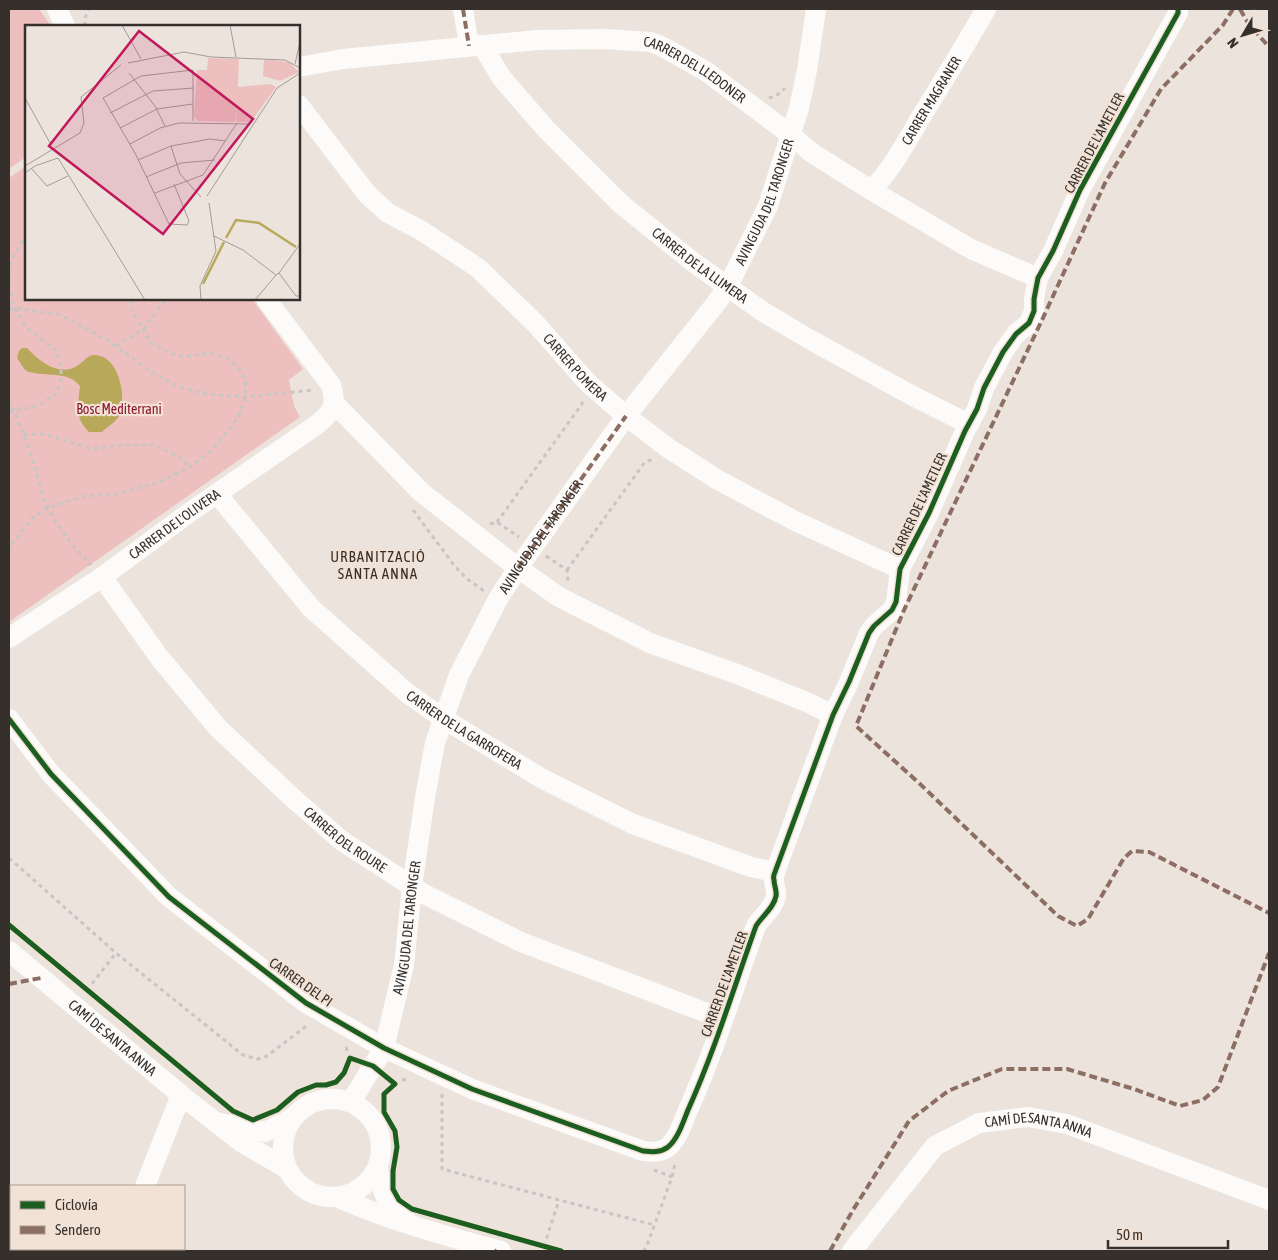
<svg xmlns="http://www.w3.org/2000/svg" width="1278" height="1260" font-family="'Asap Condensed',sans-serif">
	<style>
		.green { fill: #edc0bf }
		.water { fill: #b8a95a }
		.lines { fill: none; stroke-linecap: round; stroke-linejoin: round }
		.path { stroke: #c8c5c4; stroke-width: 3; stroke-dasharray: 4 4; stroke-linecap: butt }
		.minor { stroke: #fcfbfa; stroke-width: 20 }
		.quiet { stroke: #8d6e63; stroke-width: 4; stroke-dasharray: 8 4; stroke-linecap: butt }
		.cycleway-casing { stroke: #f2e2d6; stroke-width: 8 }
		.cycleway { stroke: #1b5e20; stroke-width: 5 }
		.labels { text-anchor: middle; dominant-baseline: central; stroke-width: 4.5; stroke-linejoin: round; paint-order: stroke }
		.street-label { font-size: 14px; fill: #36302c; stroke: #f2e2d6 }
		.park-label { font-size: 14px; fill: #8e152f; stroke: #f2e2d6 }
		.neighbourhood-label { font-size: 15px; letter-spacing: 1px; fill: #36302c; stroke: #f2e2d6 }
		.inset-river { fill: none; stroke: #b8a95a; stroke-width: 2.5 }
		.inset-road { fill: none; stroke: #a39b96; stroke-width: 1 }
		.view { fill: #c2185b; fill-opacity: 0.15; stroke: #c2185b; stroke-width: 2.5 }
		.inset-edge { fill: none; stroke: #36302c; stroke-width: 2.5 }
	</style>
	<rect width="100%" height="100%" fill="#ece3dc"/>
	<!-- green -->
	<g class="green">
		<polygon points="9,9 39,9 51,26 26,26 26,157 9,169"/>
		<polygon points="26,166 26,299 252,299 303,369 289,380 294,406 300,417 9,622 9,178"/>
	</g>
	<!-- water -->
	<path class="water" d="M22,348h5c12,13 32,29 50,18 9,-5 10,-14 23,-10 20,5 27,43 19,60 -3,6 -12,11 -17,16h-13c-15,-15 -11,-26 -9,-46 -12,-15 -29,-9 -45,-13 -3,-1 -6,0 -8,-2 -4,-2 -7,-9 -10,-13l2,-7z"/>
	<g class="lines">
		<!-- path -->
		<g class="path">
			<polyline points="85,26 85,18 89,9"/>
			<polyline points="769,98 776,96 785,88"/>
			<polyline points="9,309 14,308 61,315 107,340 150,371 177,386 206,394 245,397 313,390"/>
			<polyline points="116,346 144,329 166,299"/>
			<polyline points="9,400 30,450 44,500 55,521 70,542 91,565"/>
			<polyline points="9,412 37,406 56,394 61,380 61,365 55,350 27,328 14,308 9,283 11,261 26,235"/>
			<polyline points="24,435 45,434 93,449 121,445 154,445 179,457 190,467"/>
			<polyline points="413,510 454,565 466,578 484,591"/>
			<polyline points="497,522 582,404 582,400"/>
			<polyline points="490,524 497,522 519,537"/>
			<polyline points="9,552 13,543 32,518 48,508 85,496 118,494 159,482 190,467 213,449 239,416 245,397 246,380 238,367 227,358 212,353 182,357 167,352 151,343 133,313 131,299"/>
			<polyline points="546,556 567,570 568,582"/>
			<polyline points="567,570 645,462 654,459"/>
			<polyline points="9,858 116,953 243,1055 258,1059 267,1056 309,1024"/>
			<polyline points="87,990 116,953"/>
			<polyline points="346,1047 350,1058"/>
			<polyline points="395,1084 408,1078"/>
			<polyline points="442,1094 442,1169 654,1225"/>
			<polyline points="654,1170 672,1177"/>
			<polyline points="544,1246 559,1200"/>
			<polyline points="643,1251 646,1248 672,1177 675,1164"/>
		</g>
		<!-- minor -->
		<g class="minor">
			<polyline points="57,9 65,26"/>
			<polyline points="463,9 469,46"/>
			<path id="s1" d="M482,45l19,32 44,51 76,76 72,58 69,49 47,28 102,56 58,29"/>
			<path id="s2" d="M299,67l44,-8 194,-19 67,-1 47,3 14,6 42,24 84,63 21,18 59,37 100,59 67,29"/>
			<path id="s3" d="M299,105l68,89 21,19 34,18 56,37 57,55 53,60 38,33 42,32 50,32 77,41 105,48"/>
			<path id="s4" d="M871,190c21,-20 35,-48 50,-73 22,-36 44,-71 65,-108"/>
			<polyline points="334,403 421,492 518,568 559,597 650,643 737,674 809,703 833,715"/>
			<path id="s5" d="M217,494l94,114 96,85 37,26 97,59 92,46 118,43 24,5"/>
			<path id="s6" d="M102,577l57,80 59,71 77,72 47,41 82,53 97,48 202,77"/>
			<path id="s7" d="M9,638l93,-61 91,-67 122,-84c16,-12 23,-20 16,-41l-65,-86"/>
			<path d="M9,719l42,55 118,123 137,106 78,45 88,41 171,62c9,1 17,2 25,-4 10,-8 15,-25 20,-37 27,-60 46,-123 68,-184 6,-10 18,-18 20,-30 1,-6 -2,-10 -2,-16 -1,-3 0,-6 1,-8l58,-157 16,-33 20,-49 5,-7 18,-16 4,-8 4,-33 29,-56 36,-82 12,-22 7,-21 19,-36 13,-18 13,-11 5,-12v-12l4,-21 15,-27 27,-61 98,-177v-4"/>
			<path id="s8" d="M9,951l172,144 60,47 45,26"/>
			<circle cx="332" cy="1148" r="49"/>
			<path id="s9" d="M351,1102l33,-54 20,-83 8,-79 13,-88 10,-55 24,-68 39,-76 20,-31 108,-152 91,-114 11,-16 40,-80 31,-98 8,-38 9,-61"/>
			<polyline points="221,1123 265,1132 291,1119"/>
			<path d="M378,1169c5,27 7,34 29,52"/>
			<polyline points="145,1186 181,1095"/>
			<path d="M339,1198c52,23 107,38 162,53"/>
			<polyline points="120,1251 121,1249"/>
			<path id="s10" d="M852,1251l83,-105 44,-23 49,-6 39,7 202,76"/>
		</g>
		<!-- quiet -->
		<g class="quiet">
			<polyline points="463,9 469,46"/>
			<polyline points="1233,9 1223,25 1161,89 1105,183 1042,320 904,610 856,726 920,784 1058,916 1077,926 1088,919 1124,858 1132,851 1149,852 1269,913"/>
			<polyline points="1240,9 1248,23 1269,47"/>
			<polyline points="518,568 626,416"/>
			<polyline points="9,984 41,978"/>
			<polyline points="496,1251 497,1250"/>
			<polyline points="830,1251 853,1210 909,1121 948,1091 1002,1069 1067,1069 1134,1089 1180,1106 1203,1100 1218,1087 1269,953"/>
		</g>
		<!-- cycleway casing -->
		<g class="cycleway-casing">
			<g id="cycleway">
				<path d="M9,719l42,55 118,123 137,106 78,45 88,41 171,62c9,1 17,2 25,-4 10,-8 15,-25 20,-37 27,-60 46,-123 68,-184 6,-10 18,-18 20,-30 1,-6 -2,-10 -2,-16 -1,-3 0,-6 1,-8l58,-157 16,-33 20,-49 5,-7 18,-16 4,-8 4,-33 29,-56 36,-82 12,-22 7,-21 19,-36 13,-18 13,-11 5,-12v-12l4,-21 15,-27 27,-61 98,-177v-4"/>
				<polyline points="9,925 233,1111 253,1120 277,1110 298,1092 316,1085 326,1085 336,1082 344,1073 350,1058 373,1066 395,1084 384,1094 384,1112 395,1131 397,1147 393,1171 393,1189 399,1200 412,1209 561,1251"/>
			</g>
		</g>
		<!-- cycleway -->
		<use href="#cycleway" class="cycleway"/>
	</g>
	<g class="labels">
		<!-- street labels -->
		<g class="street-label">
			<text stroke="none"><textPath href="#s2" startOffset="405">CARRER DEL LLEDONER</textPath></text>
			<text stroke="none"><textPath href="#s4" startOffset="108">CARRER MAGRANER</textPath></text>
			<text transform="translate(1094 143) rotate(-62)">CARRER DE L'AMETLER</text>
			<text stroke="none"><textPath href="#s9" startOffset="1011">AVINGUDA DEL TARONGER</textPath></text>
			<text stroke="none"><textPath href="#s1" startOffset="312">CARRER DE LA LLIMERA</textPath></text>
			<text stroke="none"><textPath href="#s3" startOffset="385">CARRER POMERA</textPath></text>
			<text transform="translate(919 504) rotate(-65)">CARRER DE L'AMETLER</text>
			<text stroke="none"><textPath href="#s7" startOffset="201">CARRER DE L'OLIVERA</textPath></text>
			<text stroke="none"><textPath href="#s9" startOffset="606">AVINGUDA DEL TARONGER</textPath></text>
			<text stroke="none"><textPath href="#s5" startOffset="344">CARRER DE LA GARROFERA</textPath></text>
			<text stroke="none"><textPath href="#s6" startOffset="360">CARRER DEL ROURE</textPath></text>
			<text stroke="none"><textPath href="#s9" startOffset="186">AVINGUDA DEL TARONGER</textPath></text>
			<text transform="translate(301 982) rotate(35)">CARRER DEL PI</text>
			<text transform="translate(724 984) rotate(-70)">CARRER DE L'AMETLER</text>
			<text stroke="none"><textPath href="#s8" startOffset="135">CAMÍ DE SANTA ANNA</textPath></text>
			<text stroke="none"><textPath href="#s10" startOffset="244">CAMÍ DE SANTA ANNA</textPath></text>
		</g>
		<!-- park labels -->
		<g class="park-label">
			<text x="119" y="409">Bosc Mediterrani</text>
		</g>
		<!-- neighbourhood labels -->
		<g class="neighbourhood-label">
			<text x="378" y="556">URBANITZACIÓ<tspan x="378" dy="17">SANTA ANNA</tspan></text>
		</g>
	</g>
	<!-- overview -->
	<g transform="translate(25 25)">
		<rect width="275" height="275" fill="#ece3dc"/>
		<path d="M183,33l31,1 -1,28 33,-3 5,3 -25,35h-15l1,-21 -2,21 -37,-1 -4,-4 3,-47h10zM239,34l25,3 10,10 -19,9 -17,-5z" fill="#edc0bf"/>
		<path class="inset-river" d="M201,213l10,-18 23,3 37,24M178,259l21,-42"/>
		<path class="inset-road" d="M97,0l19,34M205,0l6,32M103,38l56,-11 27,5 74,3 15,8M270,39l5,-22M104,48l26,33 10,20M0,73l25,45M85,88l43,-22 41,-3M95,103l37,-19 36,-5M105,119l30,-16 19,-5 71,1M146,121l9,28 21,23M113,135l33,-14 39,-7 16,2M0,141l55,-33 4,-10 -3,-26 40,-32M6,143l16,18 21,-10M0,148l10,-7 23,-8 87,142M121,152l35,-14 34,-3M149,159l15,37 -2,4 -18,-1 -34,-71 -32,-55 38,-22 52,-6v51M130,168l48,-18 34,-52M182,171l70,-108 23,-15M189,211l29,14 33,25 3,-2 17,23h4M254,248l21,-29M176,275l-1,-14 16,-35 -7,-48M230,275l21,-25"/>
		<path class="view" d="M114,6l114,88 -90,115 -114,-88z"/>
		<rect width="275" height="275" class="inset-edge"/>
	</g>
	<!-- border -->
	<rect width="1278" height="1260" fill="none" stroke="#36302c" stroke-width="20"/>
	<!-- legend -->
	<rect x="10" y="1185" width="175" height="65" fill="#f2e2d6" stroke="#a79b92"/>
	<rect x="20" y="1201" width="25" height="8" fill="#1b5e20" stroke="#a79b92"/>
	<text x="55" y="1210" font-size="15" fill="#36302c">Ciclovía</text>
	<rect x="20" y="1226" width="25" height="8" fill="#8d6e63" stroke="#a79b92"/>
	<text x="55" y="1235" font-size="15" fill="#36302c">Sendero</text>
	<!-- north arrow -->
	<g transform="translate(1243 35) rotate(232)" stroke="#f2e2d6" stroke-width="4" paint-order="stroke">
	<path d="M0-4L9 19L0 12L-9 19Z" fill="#36302c"/>
	<text y="-8" font-size="14" font-weight="bold" text-anchor="middle" fill="#36302c">N</text>
	</g>
	<!-- scale -->
	<path d="M1108 1240v8h120v-8" fill="none" stroke="#36302c" stroke-width="2.5"/>
	<text x="1116" y="1240" font-size="15" fill="#36302c" stroke="#f2e2d6" stroke-width="4" paint-order="stroke">50 m</text>
</svg>
